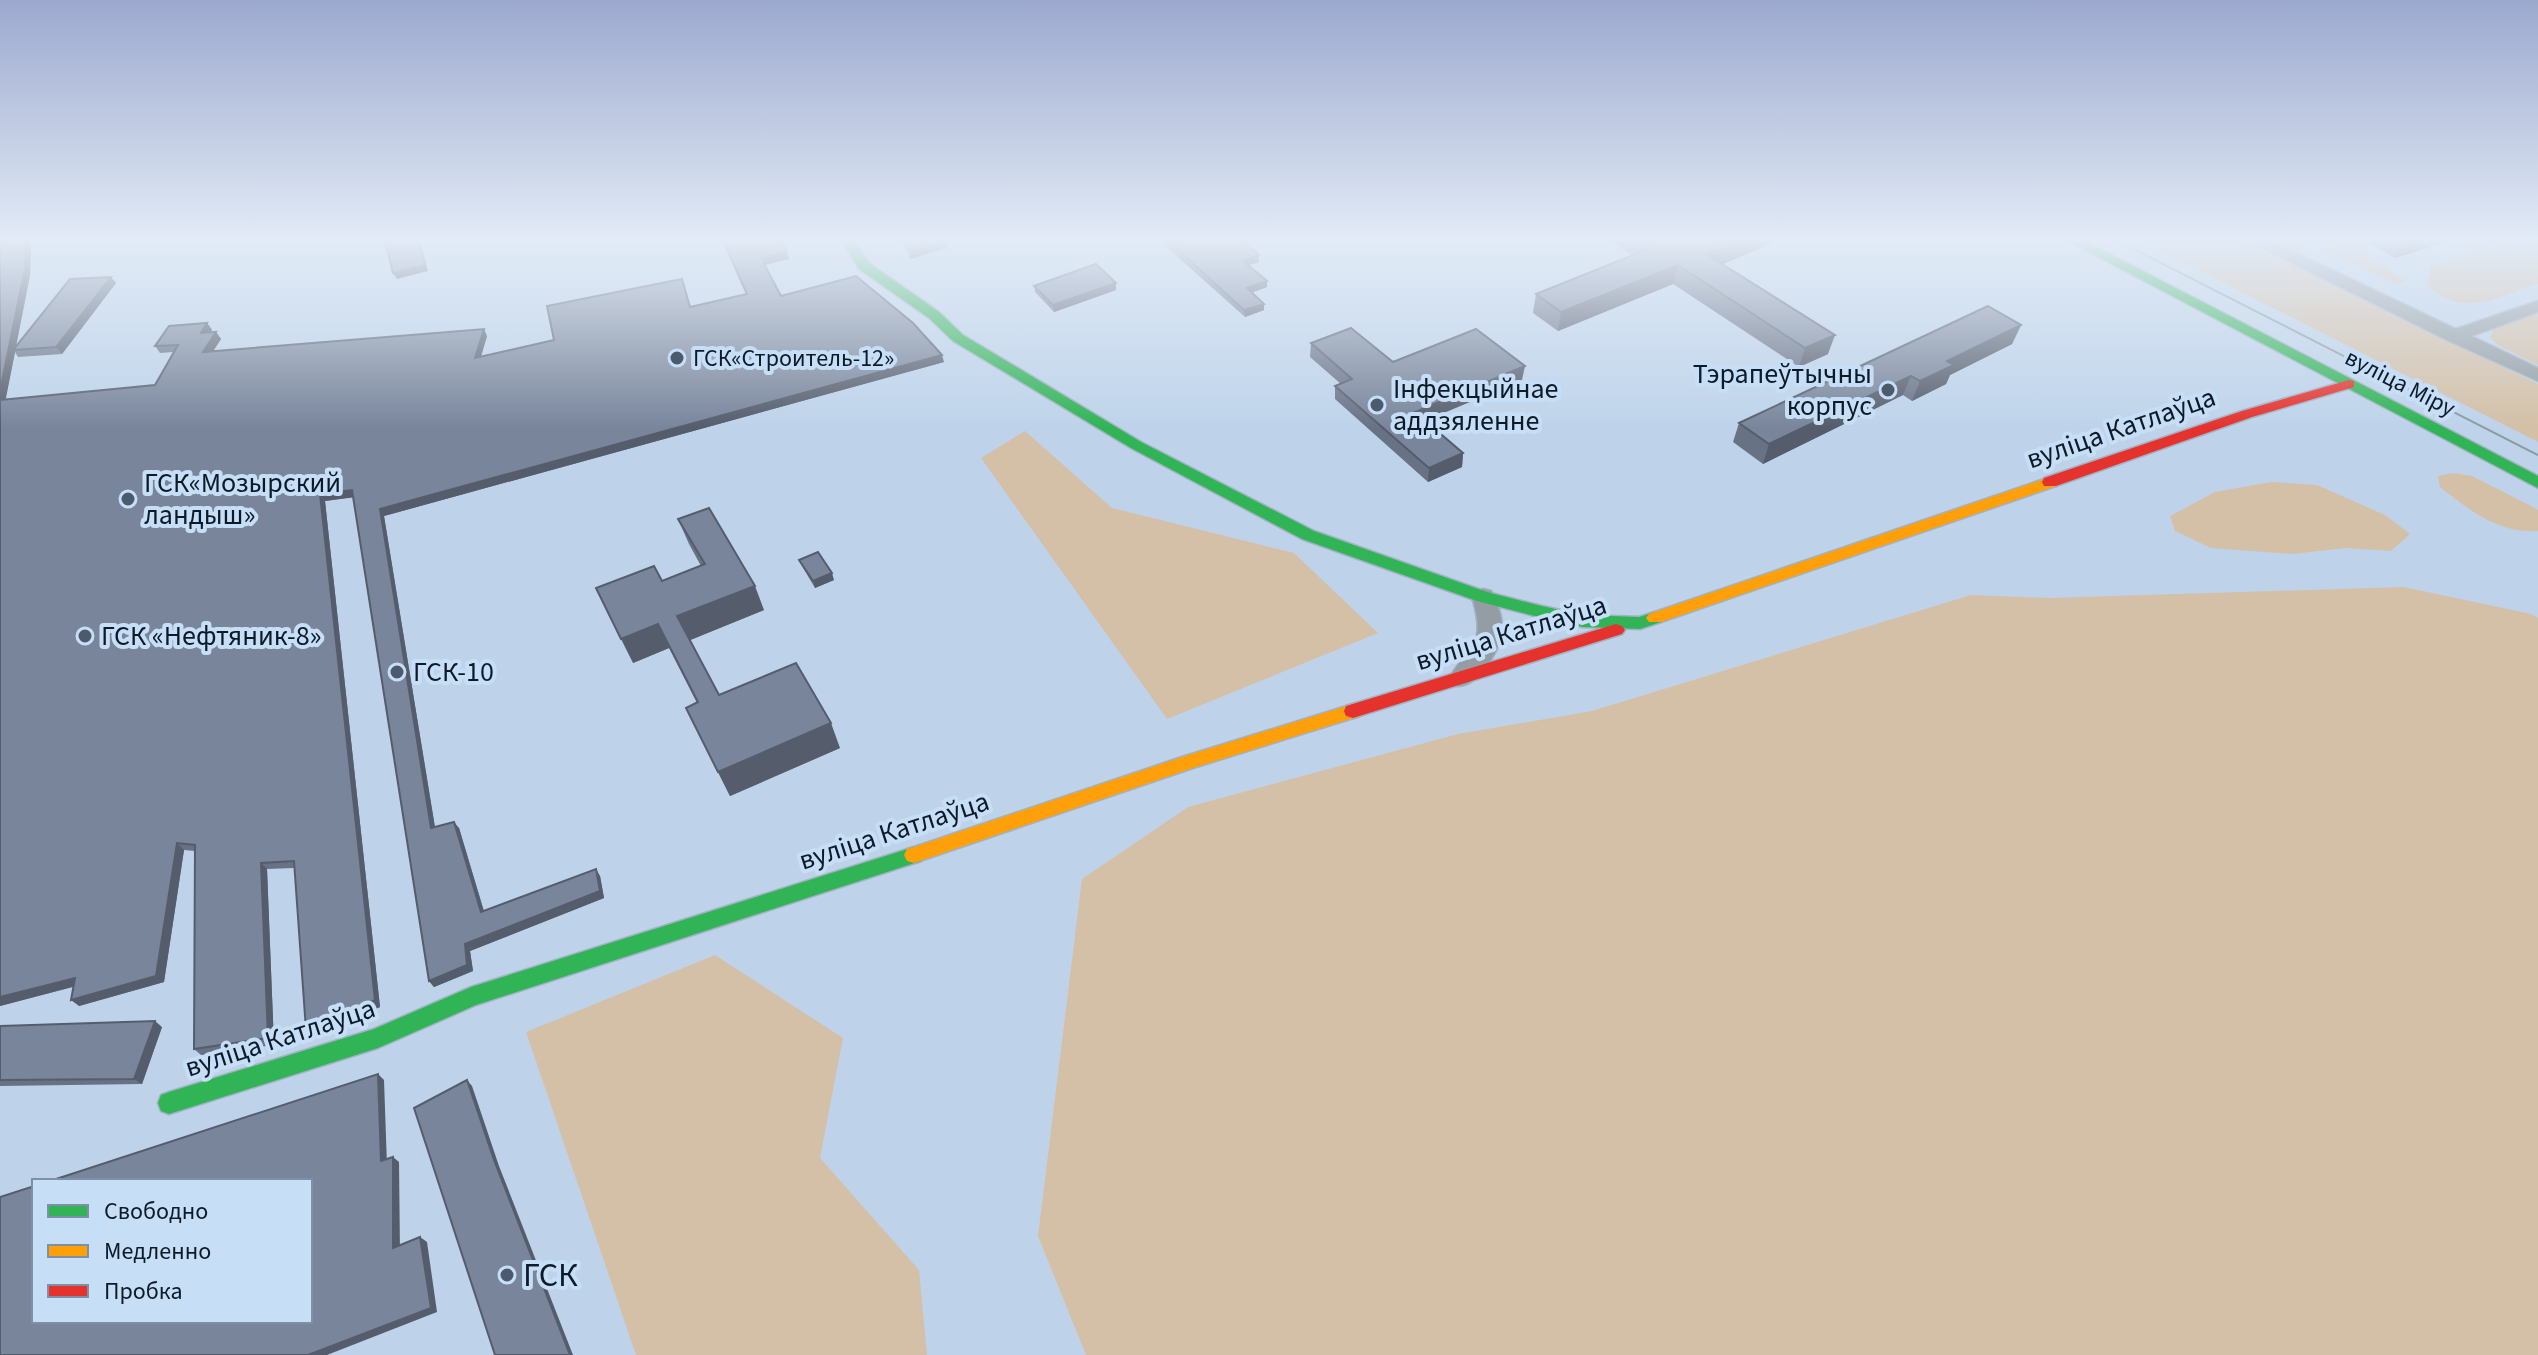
<svg xmlns="http://www.w3.org/2000/svg" width="2538" height="1355" font-family="'Source Sans 3',sans-serif">
	<style>
		.green { fill: #d3c0a7 }
		.lines { fill: none; stroke-linecap: round; stroke-linejoin: round }
		.street-casing { stroke: #a1b2c4; stroke-width: 3 }
		.fast-casing { stroke: #a1b2c4; stroke-width: 3 }
		.slow-casing { stroke: #a1b2c4; stroke-width: 3 }
		.jam-casing { stroke: #a1b2c4; stroke-width: 3 }
		.street { fill: #939da3; fill-rule: evenodd }
		.fast { fill: #30b455; fill-rule: evenodd }
		.slow { fill: #ff9f0a; fill-rule: evenodd }
		.jam { fill: #e5322d; fill-rule: evenodd }
		.tram { stroke: #8d9aa4; stroke-width: 2 }
		.wall { fill: #687285 }
		.shaded-wall { fill: #555d6c }
		.building { fill: #79859b; stroke: #555d6c; stroke-width: 2 }
		.poi-dot { fill: #4b5b6d; stroke: #c7def7; stroke-width: 3 }
		.labels { text-anchor: middle; dominant-baseline: central; stroke-width: 8; stroke-linejoin: round; paint-order: stroke }
		.far-poi-label { font-size: 24px; fill: #0d1b29; stroke: #c7def7; text-anchor: start }
		.far-street-label { font-size: 24px; fill: #0d1b29; stroke: #c7def7 }
		.poi-label { font-size: 28px; fill: #0d1b29; stroke: #c7def7; text-anchor: start }
		.street-label { font-size: 28px; fill: #0d1b29; stroke: #c7def7 }
		.near-poi-label { font-size: 34px; fill: #0d1b29; stroke: #c7def7; text-anchor: start }
	</style>
	<rect width="100%" height="100%" fill="#bed3ea"/>
	<!-- green -->
	<g class="green">
		<polygon points="2135,238 2237,238 2538,384 2538,442"/>
		<polygon points="2298,238 2334,238 2406,281 2395,284"/>
		<path d="M2492,240l13,4 33,-1v41c-42,13 -74,35 -110,2l2,-19 53,-15 -4,-10z"/>
		<polygon points="2538,313 2538,365 2501,347 2490,338 2494,327"/>
		<polygon points="1025,431 1112,508 1294,553 1378,633 1167,719 981,458"/>
		<path d="M2453,473l19,3 63,32 3,2v21c-39,3 -69,-21 -98,-44l-2,-11z"/>
		<polygon points="2271,482 2317,485 2385,515 2410,534 2391,551 2346,548 2293,554 2211,548 2175,531 2170,516 2215,492"/>
		<polygon points="2404,587 2531,614 2538,618 2538,1355 1086,1355 1038,1236 1082,879 1188,807 1458,734 1592,711 1971,595 2050,598"/>
		<polygon points="715,955 843,1038 820,1158 919,1270 927,1355 636,1355 526,1032"/>
	</g>
	<g class="lines">
		<!-- street casing -->
		<g class="street-casing">
			<g id="street">
				<polygon points="2242,238 2265,238 2456,329 2538,301 2538,312 2471,336 2538,368 2538,381 2447,340"/>
				<path d="M1483,589l8,2c7,13 13,30 10,44 -3,20 -27,57 -48,50l-4,-6c21,-38 38,-32 23,-82l3,-6z"/>
			</g>
		</g>
		<!-- fast casing -->
		<g class="fast-casing">
			<g id="fast">
				<polygon points="840,238 853,238 869,263 939,312 963,335 1141,442 1314,531 1487,592 1542,606 1583,615 1639,617 1655,612 1664,618 1661,622 1640,629 1583,627 1542,618 1477,601 1302,539 1131,448 953,341 929,318 859,269"/>
				<polygon points="2062,238 2079,238 2538,476 2538,488"/>
				<polygon points="914,847 921,849 924,855 921,861 476,1005 378,1048 169,1114 161,1111 158,1103 161,1095 169,1092 374,1029 471,987"/>
			</g>
		</g>
		<!-- slow casing -->
		<g class="slow-casing">
			<g id="slow">
				<polygon points="2050,477 2058,482 2056,486 1661,622 1649,622 1646,618 1649,614"/>
				<polygon points="1353,704 1360,706 1362,711 1360,716 1193,768 914,863 907,861 904,855 907,849 914,847 1182,757"/>
			</g>
		</g>
		<!-- jam casing -->
		<g class="jam-casing">
			<g id="jam">
				<polygon points="2349,380 2354,381 2354,387 2252,417 2056,486 2044,486 2042,482 2044,478 2242,411"/>
				<polygon points="1616,624 1622,626 1625,630 1622,634 1353,718 1346,716 1344,711 1346,706"/>
			</g>
		</g>
		<!-- street -->
		<use href="#street" class="street"/>
		<!-- fast -->
		<use href="#fast" class="fast"/>
		<!-- slow -->
		<use href="#slow" class="slow"/>
		<!-- jam -->
		<use href="#jam" class="jam"/>
		<!-- tram -->
		<polyline class="tram" points="2112,238 2538,455"/>
	</g>
	<!-- wall -->
	<g class="wall">
		<polygon points="0,238 0,240 31,241 30,275 16,347 116,283 62,354 18,357 15,352 5,400 155,385 173,352 160,353 155,346 207,323 212,330 210,332 216,332 221,339 213,351 487,336 481,357 746,294 721,238 780,238 789,259 765,265 781,296 944,362 384,516 435,827 459,828 484,911 600,876 604,898 470,951 473,971 434,987 429,981 353,497 325,501 380,1007 313,1036 294,868 267,869 274,1045 201,1055 194,1049 195,851 184,850 164,982 79,1006 73,987 0,1006"/>
		<polygon points="900,238 954,238 948,241 949,247 911,259"/>
		<polygon points="1161,238 1240,238 1259,262 1249,265 1267,287 1253,292 1264,310 1245,317 1161,242"/>
		<polygon points="1606,238 1784,238 1723,264 1828,354 1799,367 1673,284 1558,331 1533,313 1536,294 1633,256"/>
		<polygon points="2361,238 2458,238 2395,258"/>
		<polygon points="1034,286 1116,290 1054,312 1035,292"/>
		<polygon points="2021,325 2012,344 1950,375 1946,384 1912,401 1903,395 1763,464 1733,442 1739,423"/>
		<polygon points="1311,343 1393,362 1522,380 1425,421 1463,453 1462,467 1428,482 1335,399 1335,386 1341,384 1310,357"/>
		<polygon points="678,519 764,610 690,640 719,695 840,748 730,796 686,708 697,703 669,648 633,663 662,581 701,566 689,544"/>
		<polygon points="799,560 834,580 815,588 802,566"/>
		<polygon points="0,1026 162,1027 142,1084 0,1086"/>
	</g>
	<!-- shaded-wall -->
	<g class="shaded-wall">
		<polygon points="26,238 29,238 31,241 30,275 15,350 13,350 15,352 4,408 0,403 0,391"/>
		<polygon points="417,238 419,238 428,271 397,279 393,273"/>
		<polygon points="1744,238 1784,238 1702,273 1706,254"/>
		<polygon points="2408,238 2458,238 2395,258"/>
		<polygon points="948,241 949,247 911,259 910,252"/>
		<polygon points="787,252 789,259 763,265 761,258"/>
		<polygon points="1259,255 1259,262 1243,267 1243,261"/>
		<polygon points="1678,265 1673,284 1558,331 1561,312"/>
		<polygon points="111,277 116,283 62,354 56,347"/>
		<polygon points="1267,281 1267,287 1248,294 1247,288"/>
		<polygon points="1116,283 1116,290 1054,312 1053,305"/>
		<polygon points="1264,304 1264,310 1245,317 1244,310"/>
		<polygon points="207,323 212,330 205,340 201,333"/>
		<polygon points="2021,325 2012,344 1950,375 1946,384 1912,401 1920,381 1947,361"/>
		<polygon points="484,329 487,336 478,365 475,358"/>
		<polygon points="216,332 221,339 208,359 203,352"/>
		<polygon points="1835,335 1828,354 1799,367 1805,348"/>
		<polygon points="942,355 944,362 384,516 436,834 431,828 380,509"/>
		<polygon points="1525,366 1522,380 1414,425 1415,412"/>
		<polygon points="1911,376 1903,395 1763,464 1769,444"/>
		<polygon points="1463,453 1462,467 1428,482 1429,468"/>
		<polygon points="352,490 356,497 325,501 380,1007 313,1036 306,1030 320,494"/>
		<polygon points="832,573 834,580 815,588 813,581"/>
		<polygon points="755,586 764,610 688,641 677,616"/>
		<polygon points="658,624 669,648 633,663 621,639"/>
		<polygon points="831,723 840,748 730,796 718,772"/>
		<polygon points="454,822 459,828 486,919 481,912"/>
		<polygon points="177,843 184,850 164,982 79,1006 71,1000"/>
		<polygon points="261,863 267,869 274,1045 268,1038"/>
		<polygon points="596,869 600,876 604,898 470,951 473,971 434,987 429,981 465,944"/>
		<polygon points="75,978 83,984 0,1006 0,997"/>
		<polygon points="155,1021 162,1027 142,1084 134,1079"/>
		<polygon points="378,1074 384,1080 387,1166 381,1161"/>
		<polygon points="467,1080 472,1086 499,1166 573,1355 570,1355 494,1160"/>
		<polygon points="393,1157 399,1162 400,1253 393,1248"/>
		<polygon points="420,1237 427,1242 437,1312 327,1355 308,1355"/>
	</g>
	<!-- building -->
	<g class="building">
		<polygon points="8,238 26,238 25,268 0,391 0,240"/>
		<polygon points="384,238 417,238 425,265 393,273"/>
		<polygon points="722,238 780,238 787,252 761,258 781,296 856,276 913,323 942,355 380,509 431,828 454,822 481,912 596,869 600,891 465,944 467,965 429,981 352,490 320,494 375,1000 306,1030 294,861 261,863 268,1038 194,1049 195,845 177,843 156,976 71,1000 75,978 0,997 0,400 155,385 178,345 155,346 169,326 207,323 201,333 216,332 203,352 484,329 475,358 554,340 547,306 682,279 690,307 747,294"/>
		<polygon points="902,238 946,238 948,241 910,252"/>
		<polygon points="1165,238 1240,238 1259,255 1243,261 1267,281 1247,288 1264,304 1244,310"/>
		<polygon points="1639,238 1744,238 1706,254 1835,335 1805,348 1678,265 1561,312 1536,294 1653,247"/>
		<polygon points="1096,264 1116,283 1053,305 1034,286"/>
		<polygon points="111,277 56,347 13,350 70,279"/>
		<polygon points="1988,306 2021,325 1947,361 1954,365 1920,381 1911,376 1769,444 1739,423"/>
		<polygon points="1351,328 1393,362 1476,329 1525,366 1415,412 1463,453 1429,468 1335,386 1352,379 1311,343"/>
		<polygon points="709,508 755,586 677,616 719,695 796,663 831,723 718,772 686,708 698,702 658,624 621,639 596,588 654,566 662,581 705,564 678,519"/>
		<polygon points="818,552 832,573 813,581 799,560"/>
		<polygon points="155,1021 134,1079 0,1080 0,1026"/>
		<polygon points="378,1074 381,1161 393,1157 393,1248 420,1237 431,1308 308,1355 0,1355 0,1197 34,1186 34,1321 310,1321 310,1181 50,1181"/>
		<polygon points="467,1080 494,1160 570,1355 495,1355 414,1108"/>
	</g>
	<!-- sky -->
	<linearGradient id="sky" x2="0" y2="1"><stop stop-color="#9ca9ce"/><stop offset="0.56" stop-color="#e2ebf6"/><stop offset="1" stop-color="#e2ebf6" stop-opacity="0"/></linearGradient>
	<rect width="2538" height="428" fill="url(#sky)"/>
	<!-- markers -->
	<g class="poi-dot">
		<circle cx="677" cy="358" r="8"/>
		<circle cx="1888" cy="390" r="8"/>
		<circle cx="1377" cy="405" r="8"/>
		<circle cx="128" cy="499" r="8"/>
		<circle cx="85" cy="636" r="8"/>
		<circle cx="397" cy="672" r="8"/>
		<circle cx="507" cy="1275" r="8"/>
	</g>
	<g class="labels">
		<!-- far-poi labels -->
		<g class="far-poi-label">
			<text x="693" y="358">ГСК«Строитель-12»</text>
		</g>
		<!-- far-street labels -->
		<g class="far-street-label">
			<text transform="translate(2400 383) rotate(27)">вуліца Міру</text>
		</g>
		<!-- poi labels -->
		<g class="poi-label">
			<text x="1872" y="374" text-anchor="end">Тэрапеўтычны<tspan x="1872" dy="32">корпус</tspan></text>
			<text x="1393" y="389">Інфекцыйнае<tspan x="1393" dy="32">аддзяленне</tspan></text>
			<text x="144" y="483">ГСК«Мозырский<tspan x="144" dy="32">ландыш»</tspan></text>
			<text x="101" y="636">ГСК «Нефтяник-8»</text>
			<text x="413" y="672">ГСК-10</text>
		</g>
		<!-- street labels -->
		<g class="street-label">
			<text transform="translate(2121 428) rotate(-19)">вуліца Катлаўца</text>
			<text transform="translate(1511 633) rotate(-17)">вуліца Катлаўца</text>
			<text transform="translate(894 831) rotate(-18)">вуліца Катлаўца</text>
			<text transform="translate(280 1038) rotate(-18)">вуліца Катлаўца</text>
		</g>
		<!-- near-poi labels -->
		<g class="near-poi-label">
			<text x="523" y="1275">ГСК</text>
		</g>
	</g>
	<!-- legend -->
	<rect x="32" y="1179" width="280" height="144" fill="#c7def7" stroke="#7d90a5" stroke-width="2"/>
	<rect x="48" y="1205" width="40" height="12" fill="#30b455" stroke="#7d90a5" stroke-width="2"/>
	<text x="104" y="1219" font-size="24" fill="#0d1b29">Свободно</text>
	<rect x="48" y="1245" width="40" height="12" fill="#ff9f0a" stroke="#7d90a5" stroke-width="2"/>
	<text x="104" y="1259" font-size="24" fill="#0d1b29">Медленно</text>
	<rect x="48" y="1285" width="40" height="12" fill="#e5322d" stroke="#7d90a5" stroke-width="2"/>
	<text x="104" y="1299" font-size="24" fill="#0d1b29">Пробка</text>
</svg>
